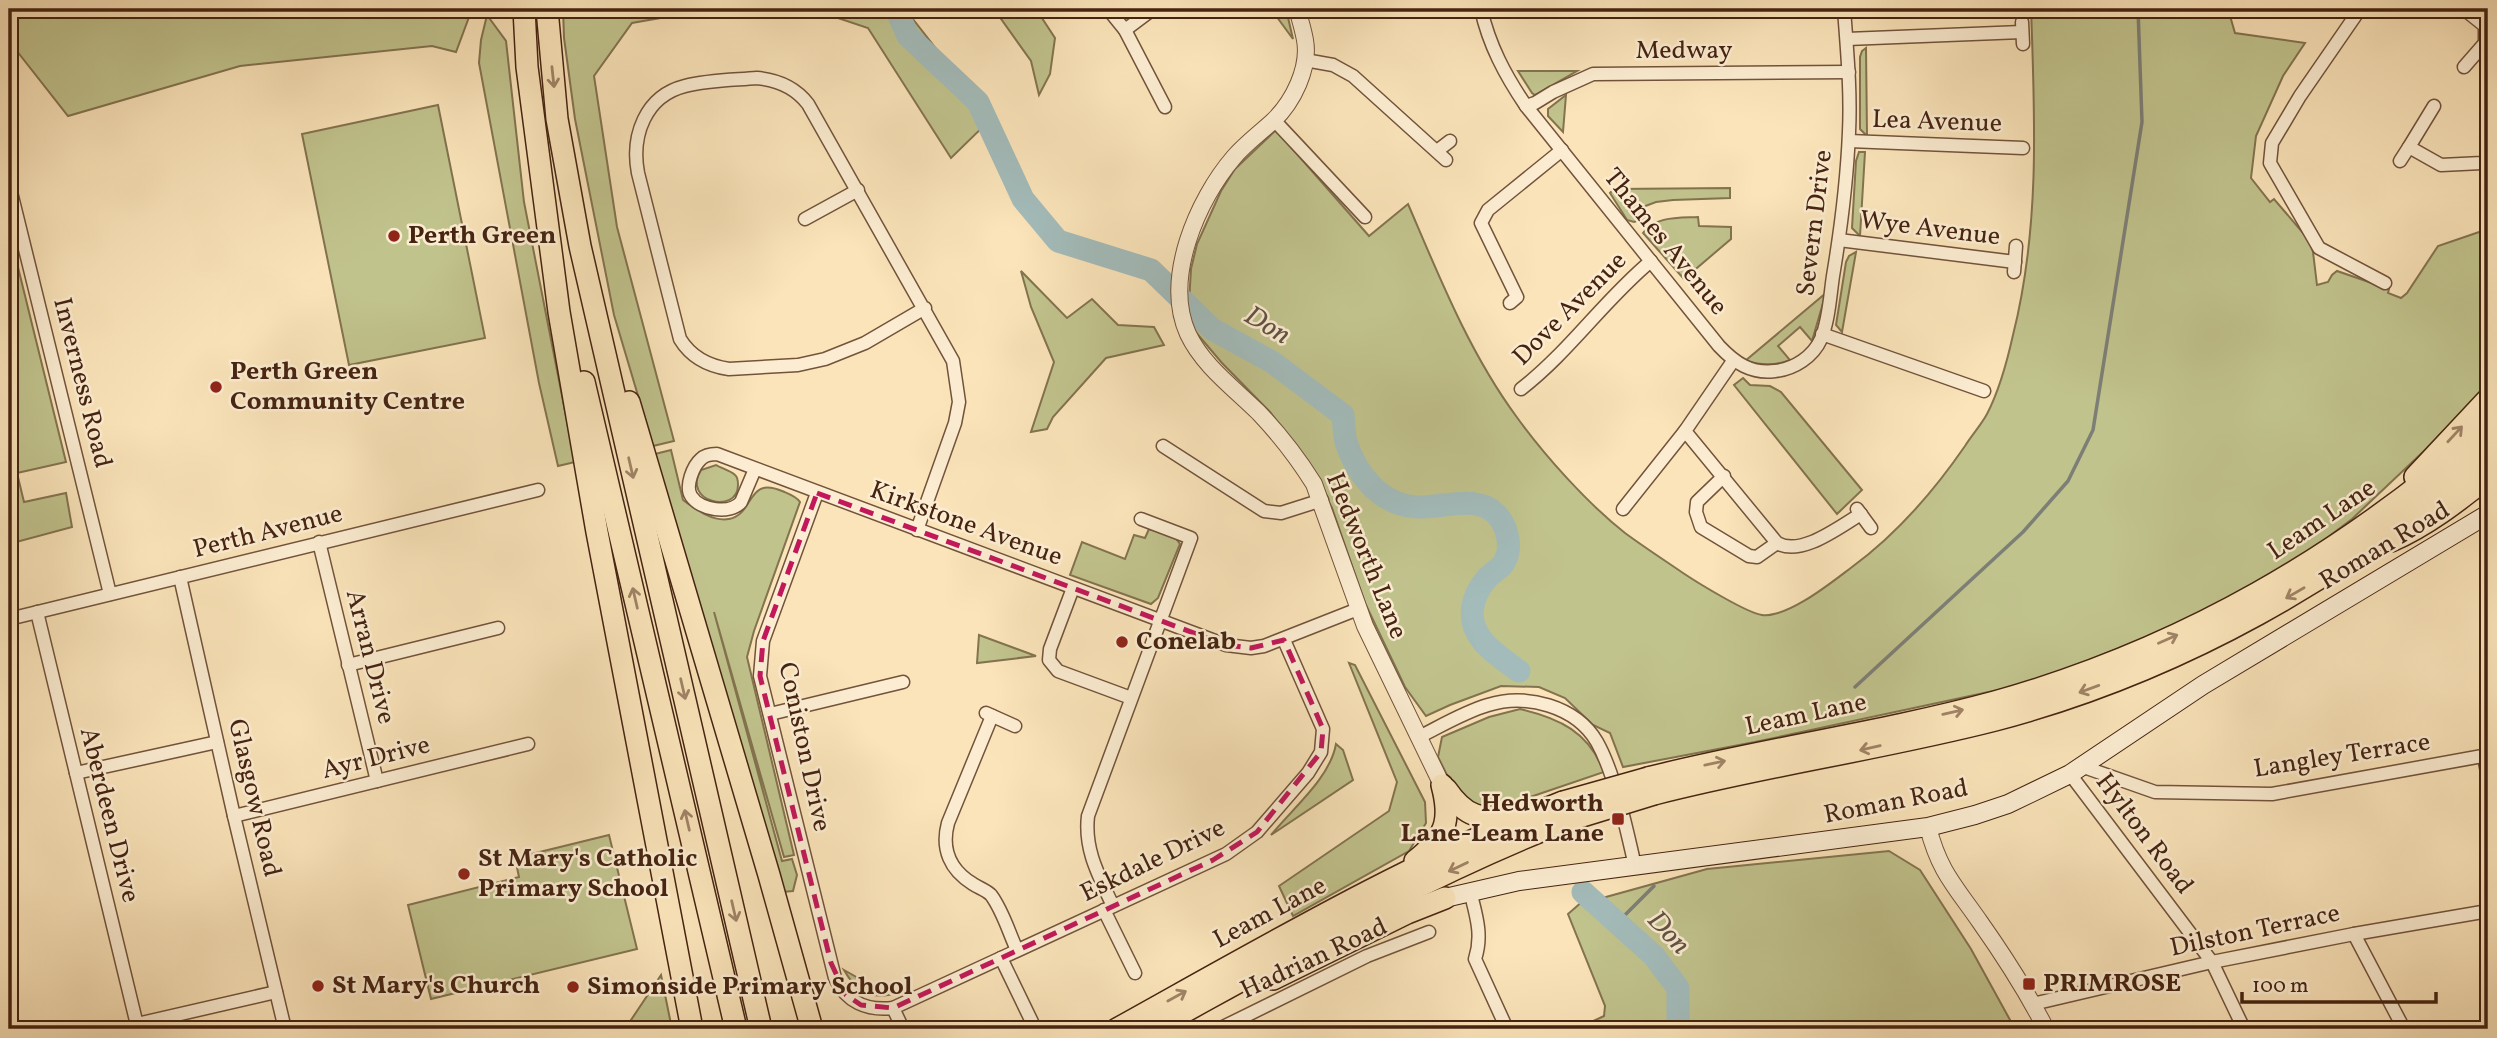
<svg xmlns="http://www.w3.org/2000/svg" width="2497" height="1038" font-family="Vollkorn,serif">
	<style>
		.green { fill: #c1c38d; stroke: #83734f; stroke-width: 2 }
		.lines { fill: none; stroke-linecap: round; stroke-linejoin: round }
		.stream { stroke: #7d7f77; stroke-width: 3.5 }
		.river { stroke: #a3bcbb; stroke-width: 23 }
		.minor-casing { stroke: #72533b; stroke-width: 15 }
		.tertiary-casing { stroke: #72533b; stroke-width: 18 }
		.secondary-casing { stroke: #452311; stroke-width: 20 }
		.trunk-casing { stroke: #452311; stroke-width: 24 }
		.minor { stroke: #fcedd2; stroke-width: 12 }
		.tertiary { stroke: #fcedd2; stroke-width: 16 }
		.secondary { stroke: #fcedd2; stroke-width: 18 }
		.trunk { stroke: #fbe4ba; stroke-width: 21 }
		.trunk-bridge-casing { stroke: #452311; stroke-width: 24; stroke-linecap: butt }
		.trunk-bridge { stroke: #fbe4ba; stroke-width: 21 }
		.oneway { stroke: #a08466 }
		.marked { fill: none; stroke: #c2185b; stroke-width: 5; stroke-dasharray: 14 9; stroke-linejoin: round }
		.poi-dot { fill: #8f2418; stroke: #fcedd2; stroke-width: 2.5 }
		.labels { text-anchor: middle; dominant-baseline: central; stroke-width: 5; stroke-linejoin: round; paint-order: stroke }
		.street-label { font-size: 26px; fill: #452311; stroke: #fcedd2 }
		.poi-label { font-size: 26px; font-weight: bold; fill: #452311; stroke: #fcedd2; text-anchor: start }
		.water-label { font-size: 28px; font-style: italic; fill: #615144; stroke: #fcedd2 }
	</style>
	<rect width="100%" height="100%" fill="#fbe4ba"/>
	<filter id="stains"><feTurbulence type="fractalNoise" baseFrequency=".00286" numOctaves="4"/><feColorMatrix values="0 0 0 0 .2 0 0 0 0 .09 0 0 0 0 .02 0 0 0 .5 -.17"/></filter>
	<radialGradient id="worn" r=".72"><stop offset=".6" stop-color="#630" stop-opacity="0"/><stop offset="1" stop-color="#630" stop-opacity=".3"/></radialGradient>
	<!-- green -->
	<g class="green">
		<polygon points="9,9 472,9 456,52 432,46 240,66 68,116 9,41"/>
		<polygon points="563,9 712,9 632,23 594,76 617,227 674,441 653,446 614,315 575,119 564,38"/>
		<polygon points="811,9 905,9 991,119 951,158 868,28"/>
		<polygon points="994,9 1036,9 1055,38 1050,74 1039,95 1031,61"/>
		<polygon points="1271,9 1286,9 1293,39"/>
		<path d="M2031,9h197l7,24 70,10 -22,33 -27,60 -5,42 19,24 4,-3 35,41 4,12 4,33 11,-3 4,-7 5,-4 52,18 -1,4 13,5 6,-5 31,-47 50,-17v156l-64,66 -72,68 -41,31 -74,46 -98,44 -62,25 -65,22 -257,55 -132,25 -13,-34 -17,-8 -28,-27 -26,-11 -38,-1 -51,19 -24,11 -21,-29 -40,-84 -33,-95 -25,-48 -37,-48 -48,-49 -29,-34 -4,-26 2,-34 6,-25 24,-53 14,-22 41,-39 93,106 39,-32c31,72 61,148 108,212 28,39 71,87 109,117 19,14 39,27 58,40 15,10 64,40 79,42 26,3 70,-33 90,-48 45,-33 82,-76 113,-121 7,-11 16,-21 22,-32 13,-25 20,-52 26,-79 27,-107 22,-217 18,-326z"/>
		<polygon points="487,15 506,41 524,202 575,462 558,466 539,383 479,63 481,40"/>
		<polygon points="1866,48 1867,136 1860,129 1860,57 1862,51"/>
		<polygon points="1518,71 1577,71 1535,95 1532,93"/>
		<polygon points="1566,95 1563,132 1548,116 1548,109"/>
		<polygon points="438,105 485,338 349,365 302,134"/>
		<polygon points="1859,152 1865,152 1860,236 1852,228 1856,161"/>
		<polygon points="1730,188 1730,198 1673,200 1656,202 1640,208 1646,218 1634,222 1627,220 1610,193 1614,189"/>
		<path d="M1698,217l1,9 32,1v12l-47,40 -41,-46c12,-17 36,-15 55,-16z"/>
		<polygon points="9,241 12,243 66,462 17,473 24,502 66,493 72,527 9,544"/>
		<polygon points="1856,252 1842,332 1836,325 1846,262 1849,256"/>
		<polygon points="1021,271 1067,318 1092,299 1118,325 1154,327 1164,345 1106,358 1053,417 1047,429 1031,432 1054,362 1031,307"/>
		<path d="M1826,293l-14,48 -12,-14 -22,19 12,14c-14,6 -30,5 -45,1z"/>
		<polygon points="1743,378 1750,385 1770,386 1781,392 1862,490 1837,514 1734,385"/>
		<path d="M671,450l12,50c13,9 29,22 46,19 26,-5 17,-43 53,-28 7,3 14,5 18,11l-46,129 -7,26 47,198 -10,2 -70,-245 68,249 10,-2 5,16 -4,16 -11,1 -127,-438z"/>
		<path d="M716,465c5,3 15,6 19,10 3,2 3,7 3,10 0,30 -57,17 -37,-15z"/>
		<polygon points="1149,529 1174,536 1180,544 1158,598 1151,604 1070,575 1082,542 1125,559 1134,535 1145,538"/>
		<polygon points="979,635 1036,656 977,663"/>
		<polygon points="1349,663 1355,665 1425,802 1426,823 1409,851 1293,916 1279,886 1389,811 1397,782"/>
		<path d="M1520,709c39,9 69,23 84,63l-115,39 -15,-3 -18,-15 -18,-36 4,-20 47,-20z"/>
		<path d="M1336,744l7,6 10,30 -82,55c22,-27 59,-57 65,-91z"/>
		<polygon points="609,835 637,949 431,999 408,905 519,877 515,858"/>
		<polygon points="1889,851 1920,870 1971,949 2015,1029 1576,1029 1604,1016 1605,1006 1568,914 1591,894 1595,900 1707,869"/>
		<path d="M844,970l44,25c-23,3 -33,-6 -44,-25z"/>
		<polygon points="661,975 672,1029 625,1029"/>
	</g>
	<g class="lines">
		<!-- stream -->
		<g class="stream">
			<polyline points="1855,687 2023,532 2068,481 2093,430 2142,122 2138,9"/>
			<polyline points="1617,923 1654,886"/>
		</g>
		<!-- river -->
		<g class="river">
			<path d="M896,9l12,27 70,66 45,97 35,42 93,29 61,59 60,33 71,53c1,9 1,19 3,27 10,32 34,62 69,65 26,2 62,-14 82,8 11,12 16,35 6,49 -4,5 -11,9 -16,14 -16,19 -21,42 -5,62 10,13 25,22 37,31"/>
			<polyline points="1583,892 1654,956 1678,988 1678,1029"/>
		</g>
		<!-- minor casing -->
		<g class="minor-casing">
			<g id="minor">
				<polyline points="1108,9 1125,30 1153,9"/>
				<path d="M1481,9c8,36 24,66 45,97l193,240c16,17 32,28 56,25 19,-2 38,-14 46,-32 8,-19 9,-43 12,-63 8,-48 14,-96 16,-144 2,-41 -2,-82 -5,-123"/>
				<polyline points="2360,9 2300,96 2272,143 2270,163 2319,248 2385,283"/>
				<polyline points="2465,10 2485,26 2485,43 2488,45"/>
				<polyline points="2022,22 2023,44"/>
				<polyline points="1125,30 1165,107"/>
				<polyline points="1847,39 2022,32"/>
				<polyline points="1305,60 1333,65 1353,76 1446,160"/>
				<polyline points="2464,67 2485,43"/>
				<polyline points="1526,106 1535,103 1553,92 1593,74 1849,72"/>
				<polyline points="2434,106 2409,147 2441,165 2482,163 2488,158"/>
				<polyline points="1274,120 1365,217"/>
				<polyline points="1849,141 2023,148"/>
				<polyline points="1437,151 1450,141"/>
				<polyline points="2400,161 2409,147"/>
				<polyline points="9,184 110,594"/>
				<polyline points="805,219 858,190"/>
				<polyline points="1839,240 2015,262"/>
				<polyline points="2014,272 2016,246"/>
				<polyline points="1510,303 1517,297 1481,223 1488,210 1562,150"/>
				<polyline points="1822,334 1984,391"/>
				<path d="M1733,361l-48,70 92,112c24,14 62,-16 84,-29"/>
				<path d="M1521,389c49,-38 83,-89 130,-128"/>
				<polyline points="1163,446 1264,511 1281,513 1322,500"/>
				<path d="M755,469l-14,33c-11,13 -41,8 -50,-6 -6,-10 2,-30 10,-37 4,-4 10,-5 16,-5l509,191 25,3 13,-2 94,-37"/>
				<polyline points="1724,476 1697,502 1696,512 1701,527 1749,556 1757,557 1777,543"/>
				<path d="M817,493l-54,148 -3,35 75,302c11,24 32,33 58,30l333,-154 31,-22 51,-59 13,-21 2,-23 -39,-89"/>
				<polyline points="1623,509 1685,431"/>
				<polyline points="1857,509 1871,528"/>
				<path d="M917,530l38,-107 4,-21 -6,-41 -145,-257c-13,-17 -30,-24 -51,-26 -24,2 -49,2 -72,8 -40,10 -54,50 -47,87l42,166c11,18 28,27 49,30l69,-4 27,-6 40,-16 60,-35"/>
				<polyline points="319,542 377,781"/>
				<polyline points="180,577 234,816 285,1029"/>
				<polyline points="1073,588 1050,649 1049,660 1058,671 1131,698"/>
				<polyline points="37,612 138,1029"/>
				<polyline points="9,619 538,490"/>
				<polyline points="348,665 498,628"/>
				<polyline points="986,713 1015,726"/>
				<polyline points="770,714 903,682"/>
				<path d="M992,716l-44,107c-7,26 2,47 25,61 6,4 13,6 18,11 12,16 18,38 26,55"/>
				<path d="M1419,737c22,-11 45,-25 69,-32 38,-12 88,1 109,37 18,32 30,89 38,124"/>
				<polyline points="2484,756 2488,778"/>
				<polyline points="2081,766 2155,792 2272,794 2488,755"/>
				<polyline points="76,773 217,742"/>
				<polyline points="2070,774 2212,962 2244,1029"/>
				<polyline points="234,816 528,744"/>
				<path d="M1470,891c6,24 13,44 5,68l32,70"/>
				<path d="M1113,906c-14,-30 -29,-56 -25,-90l103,-278 -50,-19"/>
				<polyline points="1104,910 1135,973"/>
				<polyline points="2354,934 2404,1029"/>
				<polyline points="1001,958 1032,1022"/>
				<polyline points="2033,1004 2212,962 2354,934 2488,911"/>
				<polyline points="893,1008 903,1029"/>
				<polyline points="137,1024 276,992"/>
				<polyline points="1219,1029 1367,956 1429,932"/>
			</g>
		</g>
		<!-- tertiary casing -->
		<g class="tertiary-casing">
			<g id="tertiary">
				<path d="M1297,9c3,10 6,20 8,31 5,28 -12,62 -32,81 -13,12 -28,23 -39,36 -37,43 -71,122 -46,177 15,32 47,55 71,79 20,21 40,47 55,71l51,142 77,159"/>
				<path d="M1928,827c11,44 27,59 52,95 24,34 47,70 66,107"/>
			</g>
		</g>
		<!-- secondary casing -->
		<g class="secondary-casing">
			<polyline id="secondary" points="1445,898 1519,881 1928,827 1975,815 2008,804 2070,774 2203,685 2488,514"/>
		</g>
		<!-- trunk casing -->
		<g class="trunk-casing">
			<g id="trunk">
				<polyline points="524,9 527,67 559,312 597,532 692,1029"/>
				<polyline points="547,9 557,119 580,246 761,1029"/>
				<polyline points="584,382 736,1029"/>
				<polyline points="629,402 769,875 812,1029"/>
				<polyline points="2415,477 2488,399"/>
				<path d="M2391,541c35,-15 67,-40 97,-64"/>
				<path d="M1648,778c115,-29 233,-45 347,-76 189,-53 346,-146 493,-273"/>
				<path d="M1446,789c20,29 34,31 68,26"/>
				<path d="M1654,794c112,-29 228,-45 341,-74 182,-48 354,-144 493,-269"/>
				<path d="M1415,861c30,-24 37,-39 27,-76"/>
				<polyline points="1273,979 1407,913 1445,898"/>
				<path d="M1117,1029c146,-81 291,-166 446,-227"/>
				<path d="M1153,1029c135,-74 269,-152 413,-208"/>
			</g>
		</g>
		<!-- minor -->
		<use href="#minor" class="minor"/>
		<!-- tertiary -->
		<use href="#tertiary" class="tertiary"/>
		<!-- secondary -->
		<use href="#secondary" class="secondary"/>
		<!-- trunk -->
		<use href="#trunk" class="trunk"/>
		<!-- trunk-bridge casing -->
		<g class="trunk-bridge-casing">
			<g id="trunk-bridge">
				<polyline points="1563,802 1648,778"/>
				<polyline points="1566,821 1654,794"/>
			</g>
		</g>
		<!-- trunk-bridge -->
		<use href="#trunk-bridge" class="trunk-bridge"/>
	</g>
	<!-- one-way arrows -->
	<defs><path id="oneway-shaft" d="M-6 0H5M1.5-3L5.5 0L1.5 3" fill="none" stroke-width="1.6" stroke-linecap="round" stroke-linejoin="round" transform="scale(1.75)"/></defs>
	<g class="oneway">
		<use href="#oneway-shaft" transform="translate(553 77) rotate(84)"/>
		<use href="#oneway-shaft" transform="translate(2455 434) rotate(-47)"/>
		<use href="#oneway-shaft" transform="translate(631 468) rotate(77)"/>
		<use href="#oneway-shaft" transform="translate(2295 593) rotate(150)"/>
		<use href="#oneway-shaft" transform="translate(635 598) rotate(-103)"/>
		<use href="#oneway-shaft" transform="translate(2168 639) rotate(-24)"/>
		<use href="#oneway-shaft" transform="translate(683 689) rotate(77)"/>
		<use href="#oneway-shaft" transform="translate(2089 689) rotate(160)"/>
		<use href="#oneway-shaft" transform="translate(1953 712) rotate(-13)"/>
		<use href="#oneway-shaft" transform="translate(1870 748) rotate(167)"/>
		<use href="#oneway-shaft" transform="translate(1715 763) rotate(-12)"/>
		<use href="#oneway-shaft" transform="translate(687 820) rotate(-103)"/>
		<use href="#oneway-shaft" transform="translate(1458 867) rotate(154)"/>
		<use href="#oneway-shaft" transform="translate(734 911) rotate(77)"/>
		<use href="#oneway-shaft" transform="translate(1177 996) rotate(-29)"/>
	</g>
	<!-- marked area -->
	<path class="marked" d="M817,493l409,152 25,3 33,-8 39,89 -2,23 -64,80 -44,28 -320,148 -32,-3 -15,-10 -15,-32 -71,-287 3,-35z"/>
	<!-- markers -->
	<g class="poi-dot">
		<circle cx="394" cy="236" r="7"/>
		<circle cx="216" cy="387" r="7"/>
		<circle cx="1122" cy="642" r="7"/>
		<rect x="1611" y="812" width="14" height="14" rx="3.5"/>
		<circle cx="464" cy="874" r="7"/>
		<rect x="2022" y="977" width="14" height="14" rx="3.5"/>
		<circle cx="318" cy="986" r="7"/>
		<circle cx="573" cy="987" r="7"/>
	</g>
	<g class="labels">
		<!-- street labels -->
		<g class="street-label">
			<text x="1684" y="51">Medway</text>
			<text transform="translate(1937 122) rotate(2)">Lea Avenue</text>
			<text transform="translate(1815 223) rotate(-83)">Severn Drive</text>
			<text transform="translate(1930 229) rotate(7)">Wye Avenue</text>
			<text transform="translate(1665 242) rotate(51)">Thames Avenue</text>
			<text transform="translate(1570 309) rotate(-45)">Dove Avenue</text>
			<text transform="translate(82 383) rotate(76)">Inverness Road</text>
			<text transform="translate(2322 520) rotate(-34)">Leam Lane</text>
			<text transform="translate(966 524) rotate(20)">Kirkstone Avenue</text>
			<text transform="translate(268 532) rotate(-14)">Perth Avenue</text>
			<text transform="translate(2385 546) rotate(-31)">Roman Road</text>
			<text transform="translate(1366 556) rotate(68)">Hedworth Lane</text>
			<text transform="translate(370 657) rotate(76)">Arran Drive</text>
			<text transform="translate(1806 715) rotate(-12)">Leam Lane</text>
			<text transform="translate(804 747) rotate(78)">Coniston Drive</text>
			<text transform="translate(2342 756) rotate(-9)">Langley Terrace</text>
			<text transform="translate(376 758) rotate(-14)">Ayr Drive</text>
			<text transform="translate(254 798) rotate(77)">Glasgow Road</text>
			<text transform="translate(1896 802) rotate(-11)">Roman Road</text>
			<text transform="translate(109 815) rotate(76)">Aberdeen Drive</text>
			<text transform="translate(2144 834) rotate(53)">Hylton Road</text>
			<text transform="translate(1153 861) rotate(-26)">Eskdale Drive</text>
			<text transform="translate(1270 913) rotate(-28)">Leam Lane</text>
			<text transform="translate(2255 931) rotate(-12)">Dilston Terrace</text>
			<text transform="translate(1314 959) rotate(-25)">Hadrian Road</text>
		</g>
		<!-- poi labels -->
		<g class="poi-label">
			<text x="408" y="236">Perth Green</text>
			<text x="230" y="372">Perth Green<tspan x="230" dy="30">Community Centre</tspan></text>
			<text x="1136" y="642">Conelab</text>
			<text x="1604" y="804" text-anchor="end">Hedworth<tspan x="1604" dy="30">Lane-Leam Lane</tspan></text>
			<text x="478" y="859">St Mary's Catholic<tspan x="478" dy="30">Primary School</tspan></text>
			<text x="2043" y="984">PRIMROSE</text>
			<text x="332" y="986">St Mary's Church</text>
			<text x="587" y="987">Simonside Primary School</text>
		</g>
		<!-- water labels -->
		<g class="water-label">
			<text transform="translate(1267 326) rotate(31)">Don</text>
			<text transform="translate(1668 933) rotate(47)">Don</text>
		</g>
	</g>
	<!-- margin -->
	<rect width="2497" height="1038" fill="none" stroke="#fbe4ba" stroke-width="35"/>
	<rect x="10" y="10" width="2476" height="1017" fill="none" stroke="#452311" stroke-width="3.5"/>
	<rect x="18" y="18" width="2462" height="1003" fill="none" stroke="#452311" stroke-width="2"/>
	<!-- scale -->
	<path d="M2242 992v10h194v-10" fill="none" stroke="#452311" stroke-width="3.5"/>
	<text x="2252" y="992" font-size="21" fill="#452311" stroke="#fcedd2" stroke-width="5" paint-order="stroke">100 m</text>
	<rect width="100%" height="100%" filter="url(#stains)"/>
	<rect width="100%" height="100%" fill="url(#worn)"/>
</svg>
